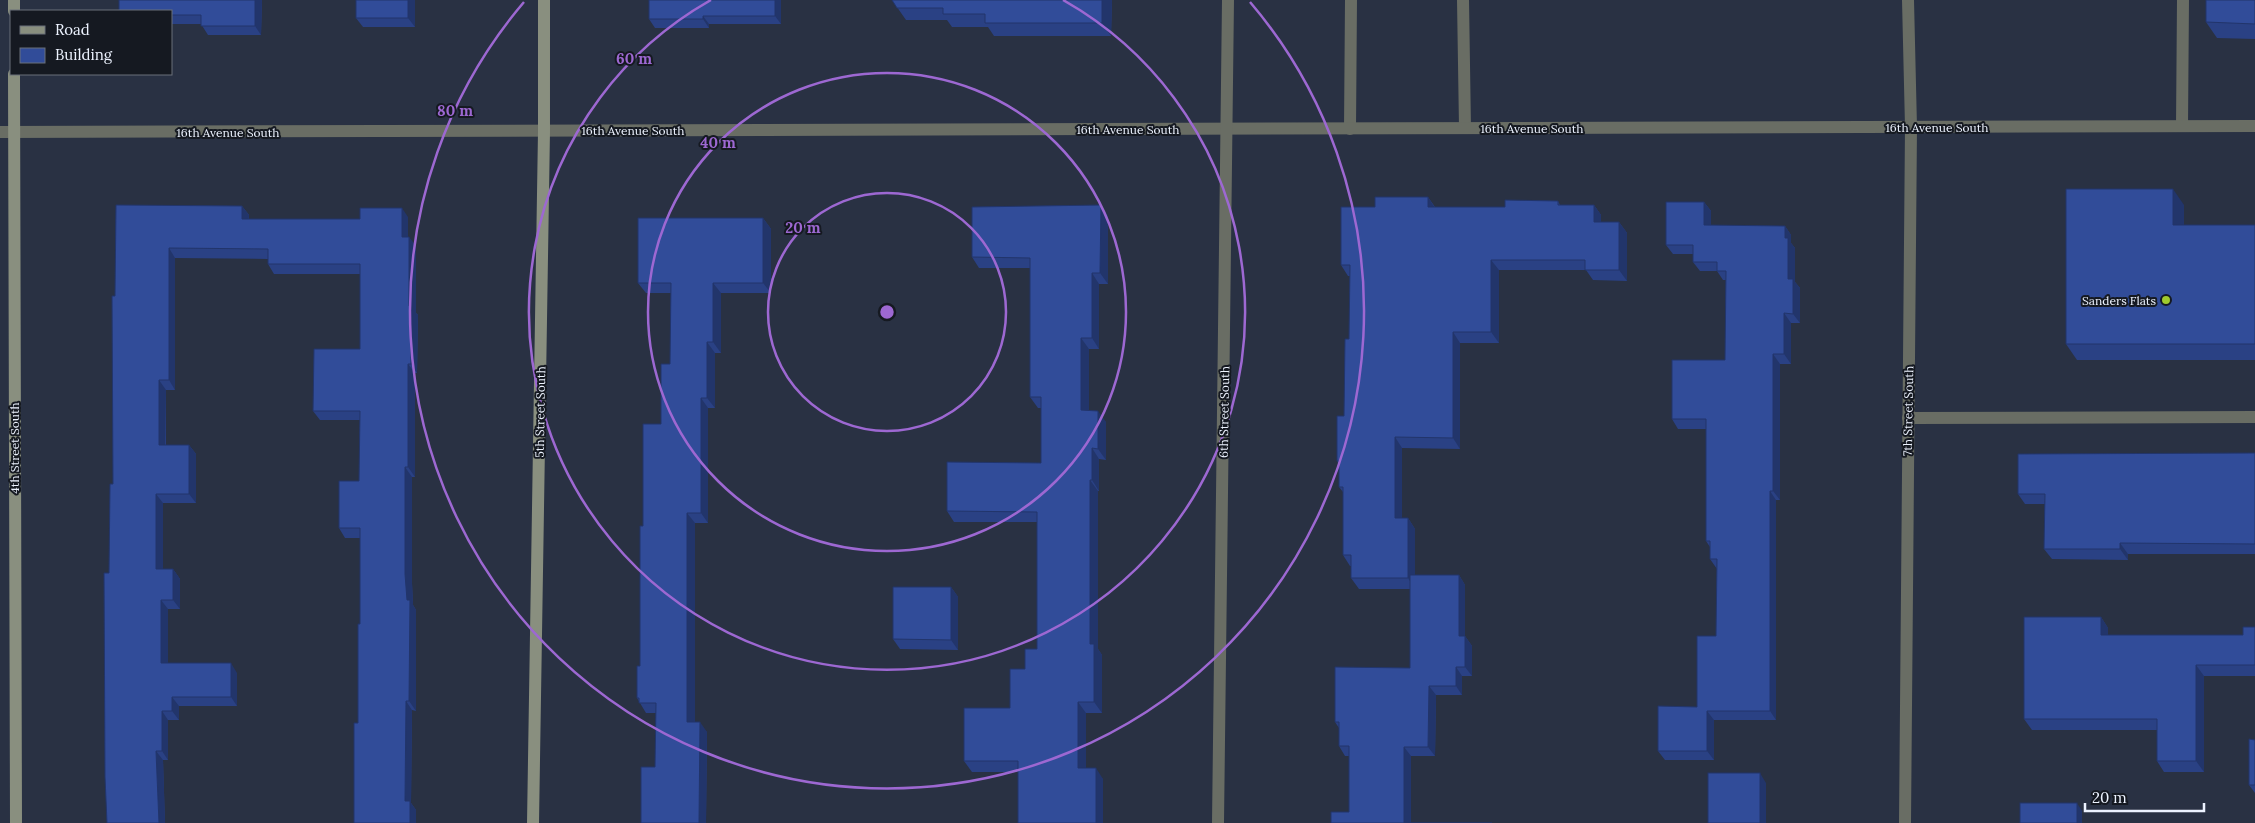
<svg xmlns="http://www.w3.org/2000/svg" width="2255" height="823" font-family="Lora,serif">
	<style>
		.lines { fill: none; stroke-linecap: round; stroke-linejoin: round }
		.lane { stroke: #696d64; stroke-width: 12 }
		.street { stroke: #696d64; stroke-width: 12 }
		.secondary { stroke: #898f7f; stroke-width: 12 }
		.wall { fill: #2a4184 }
		.shaded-wall { fill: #22356b }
		.building { fill: #314c99; stroke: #22356b }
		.ring { fill: none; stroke: #9d68d2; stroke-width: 2.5 }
		.poi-dot { fill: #9fca2d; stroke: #151921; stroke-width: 2 }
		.labels { text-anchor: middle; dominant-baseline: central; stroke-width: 4; stroke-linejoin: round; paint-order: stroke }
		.street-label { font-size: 12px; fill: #edf3ff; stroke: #151921 }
		.poi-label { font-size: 12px; fill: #edf3ff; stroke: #151921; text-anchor: end }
		.centre { fill: #9d68d2; stroke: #151921; stroke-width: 2.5 }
		.ring-label { font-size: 15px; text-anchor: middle; font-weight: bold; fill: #9d68d2; stroke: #151921; stroke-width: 4; stroke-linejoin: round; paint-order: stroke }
	</style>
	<rect width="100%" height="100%" fill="#293143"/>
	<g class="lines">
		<!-- lane -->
		<g class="lane">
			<polyline points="1463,0 1465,128"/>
			<polyline points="1908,0 1911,127"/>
			<polyline points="2182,126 2183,0"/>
			<polyline points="1350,129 1351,0"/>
			<polyline points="1908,418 2255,417"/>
		</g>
		<!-- street -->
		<g class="street">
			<polyline points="0,132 2255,126"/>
			<polyline points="1218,823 1228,0"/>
			<polyline points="1905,823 1911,127"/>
		</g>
		<!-- secondary -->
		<g class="secondary">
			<polyline points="14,11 14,0"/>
			<polyline points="14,74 16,823"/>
			<polyline points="533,823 544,131 544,0"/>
		</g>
	</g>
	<!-- wall -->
	<g class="wall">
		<polygon points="262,0 261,35 208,35 201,24 171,24 171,11"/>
		<polygon points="415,0 415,27 363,27 356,18"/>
		<polygon points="781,0 781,24 709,24 709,28 655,28 649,19"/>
		<polygon points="892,0 1112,0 1111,36 994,36 988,27 952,27 947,20 906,20"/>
		<polygon points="2255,0 2255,39 2217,38 2206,22"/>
		<polygon points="1428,197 1435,207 1505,207 1558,201 1560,205 1594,205 1601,215 1601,222 1619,222 1627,233 1627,281 1593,280 1586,270 1499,270 1499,343 1460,343 1460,449 1402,448 1402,518 1408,518 1415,529 1415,575 1459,575 1465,585 1465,636 1472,646 1472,676 1462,676 1462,695 1436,695 1435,756 1411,756 1411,823 1331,823 1349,812 1349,756 1345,756 1339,746 1339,728 1335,722 1410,668 1410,589 1359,589 1351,578 1351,566 1350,566 1343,555 1343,492 1339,487 1339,465 1337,461 1344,416 1349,339 1350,276 1348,276 1341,265 1375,207"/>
		<polygon points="1704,202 1711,211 1711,225 1785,226 1791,235 1791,243 1795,248 1795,282 1800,288 1800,323 1791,323 1791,364 1780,364 1780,500 1776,500 1776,720 1714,720 1714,760 1665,760 1658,751 1697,707 1716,636 1717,569 1710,559 1710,547 1706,541 1706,429 1678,429 1672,419 1725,360 1726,280 1723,280 1717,271 1700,271 1693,262 1693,254 1673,254 1666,245"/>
		<polygon points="116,205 242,206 249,215 249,219 360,219 408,217 408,237 416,246 416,313 418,315 417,373 415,373 415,477 412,477 412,583 413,605 416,610 416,711 412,710 411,803 416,810 416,823 358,723 360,624 360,538 345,538 339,528 359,481 360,420 320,420 313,411 360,349 360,274 274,274 268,264 268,259 175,258 175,390 166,390 166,445 189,445 196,454 196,503 163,503 163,569 173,569 180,579 180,609 168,609 168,663 237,673 237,706 179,706 179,720 168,720 168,760 163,760 165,823 107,823 109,573 113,484"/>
		<polygon points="2184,205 2184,225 2255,225 2255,360 2077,360 2066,344"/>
		<polygon points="1108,216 1108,284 1099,284 1099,349 1089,349 1089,411 1106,422 1106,460 1099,459 1099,491 1098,491 1098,649 1102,655 1102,713 1086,713 1086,768 1103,779 1018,772 972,772 964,761 1010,708 1025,669 1037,649 1037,522 954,522 947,511 1041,463 1041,408 1038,408 1030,397 1030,268 979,268 972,257"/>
		<polygon points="763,218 771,229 771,293 721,293 721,353 715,353 715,408 708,408 708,523 695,523 695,722 707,732 706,823 641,823 655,767 656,713 646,713 637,698 640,666 643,526 661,424 670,364 671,293 646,293 638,283"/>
		<polygon points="2255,453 2255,554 2128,554 2128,560 2052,559 2044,549 2045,504 2025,504 2018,494"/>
		<polygon points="951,587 958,597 958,650 900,649 893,639"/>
		<polygon points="2101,617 2108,628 2108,635 2243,635 2255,627 2255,676 2204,676 2204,772 2164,772 2157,761 2157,730 2032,730 2024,719"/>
		<polygon points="2255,740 2255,793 2249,785"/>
	</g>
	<!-- shaded-wall -->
	<g class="shaded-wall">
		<polygon points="255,0 262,0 261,35 255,26"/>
		<polygon points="408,0 415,0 415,27 408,18"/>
		<polygon points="775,0 781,0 781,24 775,16"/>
		<polygon points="1102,0 1112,0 1111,36 1102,23"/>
		<polygon points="703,16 709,24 709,28 703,19"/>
		<polygon points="2173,189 2184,205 2184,241 2173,225"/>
		<polygon points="1428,197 1435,208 1428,207"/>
		<polygon points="1704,202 1711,211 1711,234 1704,225"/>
		<polygon points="1101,205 1108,216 1108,284 1100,273"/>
		<polygon points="1594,205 1601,215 1601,233 1594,222"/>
		<polygon points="242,206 249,215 248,229 242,219"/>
		<polygon points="402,208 408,217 408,246 402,237"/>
		<polygon points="763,218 771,229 771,293 763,283"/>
		<polygon points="1619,222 1627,233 1627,281 1619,270"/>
		<polygon points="1785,226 1791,235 1791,243 1795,248 1795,282 1800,288 1800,323 1793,314 1788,279 1785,238"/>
		<polygon points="409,237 416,246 416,313 418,315 417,373 411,364 409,306"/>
		<polygon points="169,248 175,258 175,390 169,380"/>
		<polygon points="1491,260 1499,270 1499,343 1491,332"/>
		<polygon points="1092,273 1099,284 1099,349 1092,338"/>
		<polygon points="713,283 721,293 721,353 713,342"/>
		<polygon points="1784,313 1791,323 1791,364 1784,354"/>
		<polygon points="1453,332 1460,343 1460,449 1453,438"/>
		<polygon points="1081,338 1089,349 1089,421 1081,410"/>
		<polygon points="707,342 715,353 715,408 707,398"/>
		<polygon points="1773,354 1780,364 1780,500 1773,491"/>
		<polygon points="408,364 415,373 415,477 408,467"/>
		<polygon points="159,380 166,390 165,454 159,445"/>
		<polygon points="701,398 708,408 708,523 701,513"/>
		<polygon points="1098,411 1106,422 1106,460 1098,449"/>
		<polygon points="1395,437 1402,448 1402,529 1395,518"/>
		<polygon points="189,445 196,454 196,503 189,494"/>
		<polygon points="1092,448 1099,459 1099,491 1092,480"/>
		<polygon points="405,467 412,477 412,583 413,605 416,610 416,711 409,701 405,574"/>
		<polygon points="1090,480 1098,491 1098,649 1102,655 1102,713 1094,702 1090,644"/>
		<polygon points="1770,491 1776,500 1776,720 1770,711"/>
		<polygon points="156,494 163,503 163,579 156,569"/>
		<polygon points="687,513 695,523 695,732 687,722"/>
		<polygon points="1408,518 1415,529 1415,589 1408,578"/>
		<polygon points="2120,543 2128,554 2128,560 2120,549"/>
		<polygon points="173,569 180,579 180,609 173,600"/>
		<polygon points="1459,575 1465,585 1465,636 1472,646 1472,676 1465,667 1459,636"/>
		<polygon points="951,587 958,597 958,650 951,640"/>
		<polygon points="161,600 168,609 168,673 161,663"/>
		<polygon points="2101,617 2108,628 2108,646 2101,635"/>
		<polygon points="231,663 237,673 237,706 231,697"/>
		<polygon points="2196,665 2204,676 2204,772 2196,761"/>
		<polygon points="1456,667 1462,676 1462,695 1456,686"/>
		<polygon points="1429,686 1436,695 1435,756 1428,747"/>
		<polygon points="172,697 179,706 179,720 172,711"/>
		<polygon points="406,701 412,710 411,803 416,810 416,823 410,823 405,801"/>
		<polygon points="1078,702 1086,713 1086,779 1078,768"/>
		<polygon points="162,711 168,720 168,760 162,751"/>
		<polygon points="1707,711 1714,720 1714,760 1707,751"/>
		<polygon points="700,722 707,732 706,823 699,823"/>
		<polygon points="1404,747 1411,756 1411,823 1404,823"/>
		<polygon points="156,751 163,760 165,823 159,823"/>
		<polygon points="1096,768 1103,779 1103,823 1096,823"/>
		<polygon points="1760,773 1766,783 1766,823 1760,823"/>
		<polygon points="2077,803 2082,811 2082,823 2077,823"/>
	</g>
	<!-- building -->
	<g class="building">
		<polygon points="119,0 255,0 255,26 201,26 201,15 171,15 171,11 119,11"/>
		<rect x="356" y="0" width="52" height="18"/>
		<polygon points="649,0 775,0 775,16 703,16 703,19 649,19"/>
		<polygon points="892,0 1102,0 1102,23 985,23 985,14 943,14 943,8 897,8"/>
		<polygon points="2206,0 2255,0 2255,24 2206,22"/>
		<polygon points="2066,189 2173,189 2173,225 2255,225 2255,344 2066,344"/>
		<polygon points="1375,197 1428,197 1428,207 1505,207 1505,200 1558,201 1558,205 1594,205 1594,222 1619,222 1619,270 1585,270 1585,260 1491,260 1491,332 1453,332 1453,438 1395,437 1395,518 1408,518 1408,578 1351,578 1351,555 1343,555 1343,487 1339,487 1339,461 1337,461 1337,416 1344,416 1345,339 1349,339 1350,265 1341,265 1341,207 1375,207"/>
		<polygon points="1666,202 1704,202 1704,225 1785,226 1785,238 1788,238 1788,279 1793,279 1793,314 1784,313 1784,354 1773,354 1773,491 1770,491 1770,711 1707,711 1707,751 1658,751 1658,706 1697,707 1697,636 1716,636 1717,559 1710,559 1710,541 1706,541 1706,419 1672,419 1672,360 1725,360 1726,271 1717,271 1717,262 1693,262 1693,245 1666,245"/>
		<polygon points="116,205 242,206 242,219 360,219 360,208 402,208 402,237 409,237 409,306 411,306 411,364 408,364 408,467 405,467 405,574 407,600 410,600 409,701 406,701 405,801 410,801 410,823 354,823 354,723 358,723 358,624 360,624 360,528 339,528 339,481 359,481 360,411 313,411 314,349 360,349 360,264 268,264 268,249 169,248 169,380 159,380 159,445 189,445 189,494 156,494 156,569 173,569 173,600 161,600 161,663 231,663 231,697 172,697 172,711 162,711 162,751 156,751 159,823 107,823 105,777 104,573 109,573 110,484 113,484 112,296 115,296"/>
		<polygon points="1101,205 1100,273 1092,273 1092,338 1081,338 1081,410 1098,411 1098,449 1092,448 1092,480 1090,480 1090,644 1094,644 1094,702 1078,702 1078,768 1096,768 1096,823 1018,823 1018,761 964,761 964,708 1010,708 1010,669 1025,669 1025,649 1037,649 1037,512 947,511 947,462 1041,463 1041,397 1030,397 1030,258 972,257 972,207"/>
		<polygon points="638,218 763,218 763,283 713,283 713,342 707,342 707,398 701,398 701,513 687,513 687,722 700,722 699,823 641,823 641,767 655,767 656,703 639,703 639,698 637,698 637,666 640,666 640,526 643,526 643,424 661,424 661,364 670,364 671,283 638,283"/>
		<polygon points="2255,453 2255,544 2120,543 2120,549 2044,549 2045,494 2018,494 2018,454"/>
		<polygon points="1410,575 1459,575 1459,636 1465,636 1465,667 1456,667 1456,686 1429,686 1428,747 1404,747 1404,823 1492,823 1331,823 1331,812 1349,812 1349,746 1339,746 1339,722 1335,722 1335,667 1410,668"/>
		<polygon points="893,587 951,587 951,640 893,639"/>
		<polygon points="2024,617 2101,617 2101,635 2243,635 2243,627 2255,627 2255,665 2196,665 2196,761 2157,761 2157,719 2024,719"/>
		<polygon points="2249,739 2255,740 2255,785 2249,785"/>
		<rect x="1708" y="773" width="52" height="50"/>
		<rect x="2020" y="803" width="57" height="20"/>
	</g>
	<!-- distance rings -->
	<g class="ring">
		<circle cx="887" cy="312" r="119"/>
		<circle cx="887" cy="312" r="239"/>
		<path d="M1063 0A358 358 0 1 1 711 0"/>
		<path d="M1250 2A477 477 0 1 1 524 2"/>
	</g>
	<!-- markers -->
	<circle class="poi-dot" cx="2166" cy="300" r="5"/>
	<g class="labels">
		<!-- street labels -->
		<g class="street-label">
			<text x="1937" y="127">16th Avenue South</text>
			<text x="1532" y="128">16th Avenue South</text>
			<text x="1128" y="129">16th Avenue South</text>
			<text x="633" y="130">16th Avenue South</text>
			<text x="228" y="132">16th Avenue South</text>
			<text transform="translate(1908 411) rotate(-89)">7th Street South</text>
			<text transform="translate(540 412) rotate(-89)">5th Street South</text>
			<text transform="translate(1224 412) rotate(-89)">6th Street South</text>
			<text transform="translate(14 448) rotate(-90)">4th Street South</text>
		</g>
		<!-- poi labels -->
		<g class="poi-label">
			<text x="2156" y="300">Sanders Flats</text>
		</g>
	</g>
	<circle cx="887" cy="312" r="8" class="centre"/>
	<g class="ring-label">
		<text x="634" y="64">60 m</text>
		<text x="455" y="116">80 m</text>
		<text x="718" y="148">40 m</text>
		<text x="803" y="233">20 m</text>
	</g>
	<!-- legend -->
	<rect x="10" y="10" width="162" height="65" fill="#151921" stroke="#6b707a"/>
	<rect x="20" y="26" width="25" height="8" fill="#898f7f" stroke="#6b707a"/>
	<text x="55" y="35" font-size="15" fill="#edf3ff">Road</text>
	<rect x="20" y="48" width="25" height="15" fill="#314c99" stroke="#6b707a"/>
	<text x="55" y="60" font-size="15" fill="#edf3ff">Building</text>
	<!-- scale -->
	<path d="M2085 803v8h119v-8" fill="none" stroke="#edf3ff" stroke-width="2.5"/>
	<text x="2092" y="803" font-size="15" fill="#edf3ff" stroke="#151921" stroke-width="4" paint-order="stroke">20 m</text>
</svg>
